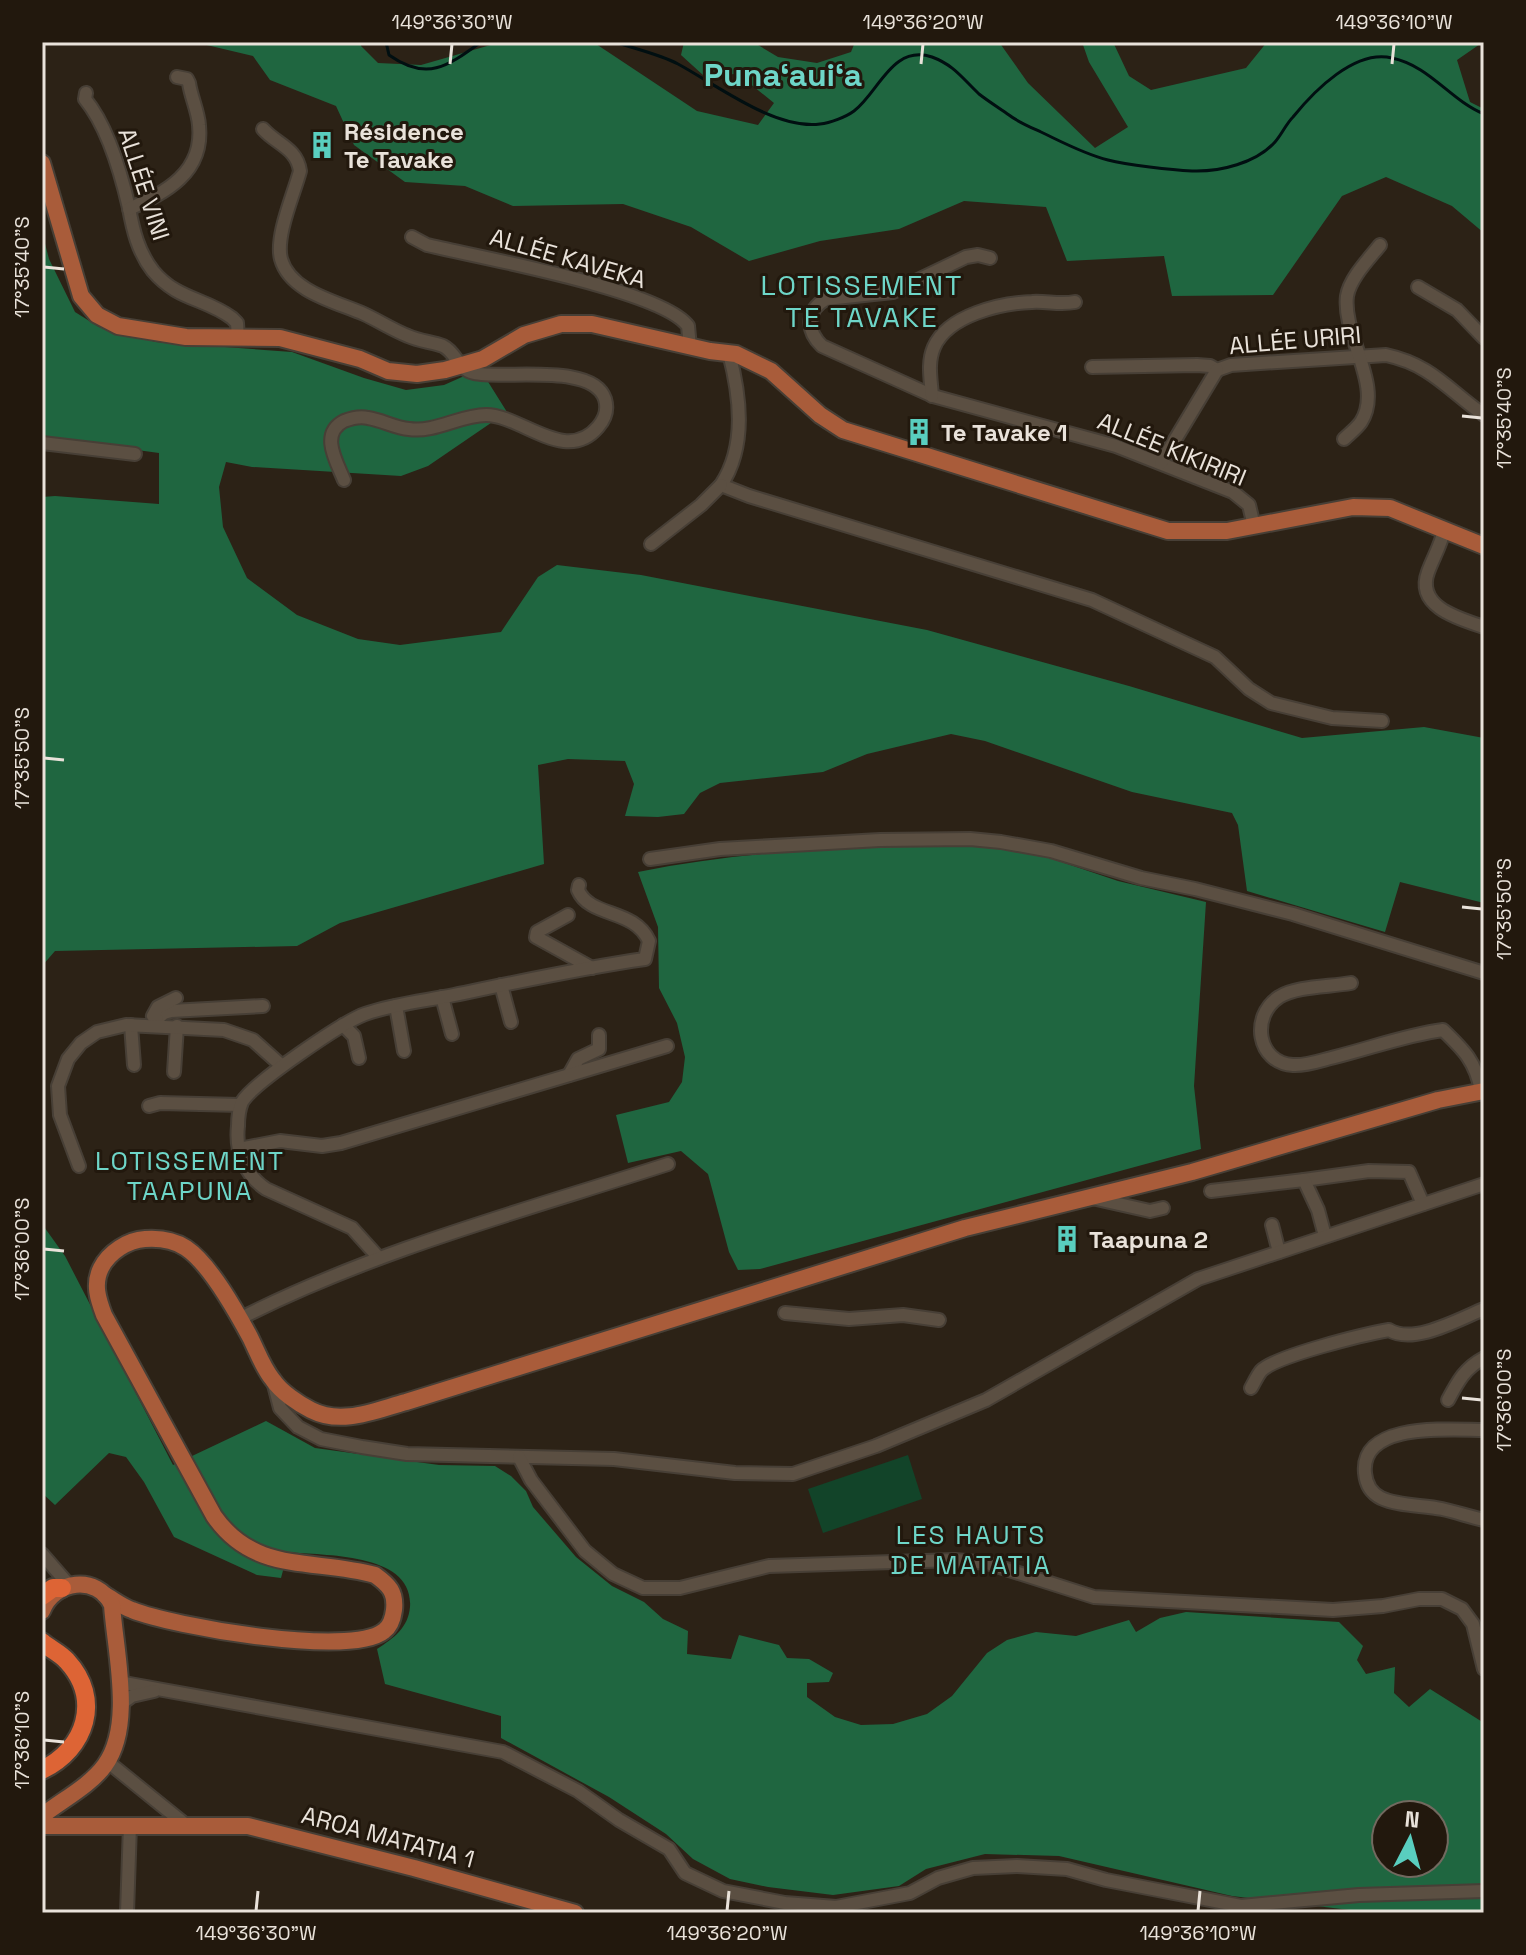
<svg xmlns="http://www.w3.org/2000/svg" width="1526" height="1955" font-family="'Space Grotesk',sans-serif">
	<style>
		.green { fill: #124429 }
		.forest { fill: #1f6640; fill-rule: evenodd }
		.lines { fill: none; stroke-linecap: round; stroke-linejoin: round }
		.stream { stroke: #010f11; stroke-width: 3 }
		.minor-casing { stroke: #473f36; stroke-width: 16 }
		.major-casing { stroke: #473f36; stroke-width: 20 }
		.highway-casing { stroke: #473f36; stroke-width: 22 }
		.minor { stroke: #5b4f42; stroke-width: 12 }
		.major { stroke: #a95c3a; stroke-width: 16 }
		.highway { stroke: #dd6435; stroke-width: 18 }
		.ticks { fill: none; stroke: #e9e2da; stroke-width: 3 }
		.labels { text-anchor: middle; dominant-baseline: central; stroke-width: 6; stroke-linejoin: round; paint-order: stroke }
		.poi-label { font-size: 24px; font-weight: bold; fill: #e9e2da; stroke: #22180d; text-anchor: start }
		.street-label { font-size: 24px; fill: #e9e2da; stroke: #22180d }
		.neighbourhood-label { font-size: 26px; letter-spacing: 2px; fill: #6ed6c8; stroke: #22180d }
		.quarter-label { font-size: 28px; letter-spacing: 2px; fill: #6ed6c8; stroke: #22180d }
		.district-label { font-size: 32px; font-weight: bold; fill: #6ed6c8; stroke: #22180d }
		.neatline { fill: none; stroke: #e9e2da; stroke-width: 3 }
		.ticks-label { font-size: 20px; text-anchor: middle; fill: #e9e2da }
	</style>
	<rect width="100%" height="100%" fill="#2c2216"/>
	<!-- green -->
	<polygon class="green" points="908,1455 922,1499 823,1533 808,1489"/>
	<!-- forest -->
	<g class="forest">
		<polygon points="194,42 361,42 361,46 378,63 421,65 501,42 593,42 697,111 758,125 774,103 738,74 703,75 681,55 684,42 753,42 778,57 817,63 851,52 855,42 999,42 1028,83 1095,148 1128,127 1089,62 1082,42 1113,42 1129,76 1151,90 1246,68 1267,42 1483,42 1457,60 1470,102 1484,109 1484,233 1452,206 1386,177 1342,196 1273,295 1172,296 1164,256 1067,261 1046,207 964,201 899,229 820,241 749,261 691,227 623,204 513,206 465,186 405,182 354,145 336,106 270,80 253,56"/>
		<polygon points="42,232 49,259 75,312 99,327 156,342 292,352 364,378 406,390 444,385 480,369 507,412 428,466 401,476 252,467 226,462 219,487 223,527 247,578 297,615 358,639 400,645 501,632 538,577 557,565 641,575 927,630 1129,686 1302,738 1424,727 1484,738 1484,903 1400,882 1385,932 1247,891 1238,825 1232,813 1132,792 985,741 951,734 867,754 823,772 720,783 700,793 684,814 658,817 625,816 634,784 625,761 568,759 538,765 544,864 340,923 297,946 55,951 42,966 42,497 55,496 159,504 159,453 42,437"/>
		<path d="M976,846l47,3 95,32 88,21 -12,184 7,63 -441,120 -22,1 -9,-18 -21,-78 -27,-23 -53,12 -12,-48 53,-13 13,-20 3,-25 -8,-34 -18,-35 -1,-61 -20,-55c112,-23 225,-26 338,-26z"/>
		<path d="M42,1224l23,32 108,209 93,-44 49,27 124,17 56,1 16,10 15,15 7,16 43,50 36,29 32,16 19,17 25,12 -1,23 44,5 8,-24 40,10 8,13 22,1 24,14 -4,9 -22,1v14l28,20 26,8 32,-1 34,-10 25,-18 35,-43 20,-13 29,-8 40,4 53,-16 7,12 24,-14 26,-6 153,10 24,24 -6,14 9,14 29,-7 -1,26 15,14 21,-18 54,34v190h-109l-143,-17 -173,-40 -74,-2 -59,15 -27,17 -66,9 -65,-8 -38,-8 -37,-20 -27,-25 -57,-37 -108,-59v-22l-116,-32 -8,-35c17,-11 31,-21 33,-42 4,-55 -86,-51 -122,-55l-7,26 -24,-3 -83,-38 -30,-55 -18,-25 -17,-4 -54,52 -13,-12zM1386,1815h48v48h-48z"/>
	</g>
	<g class="lines">
		<!-- stream -->
		<g class="stream">
			<path d="M386,42l3,13c38,27 59,11 92,-13"/>
			<path d="M615,42c20,7 44,12 63,22 39,21 97,66 142,60 10,-1 26,-7 34,-13 25,-19 38,-67 78,-54 22,8 31,22 47,37 9,7 20,14 30,21 9,7 21,12 32,17 21,10 43,22 67,28 19,5 64,10 84,11 28,1 64,-8 83,-29 7,-8 11,-18 18,-25 21,-26 62,-68 99,-59 38,8 58,42 92,56"/>
		</g>
		<!-- minor casing -->
		<g class="minor-casing">
			<g id="minor">
				<path d="M86,93l-1,6c23,28 36,74 44,109 4,22 9,44 24,63 24,29 52,27 79,47l5,5 1,16"/>
				<path d="M263,129c13,15 34,19 37,42 -6,23 -25,65 -19,88 9,33 56,43 83,55 15,7 29,16 44,22 11,5 24,6 35,10 14,7 14,23 31,27 29,7 119,-11 131,26 3,10 0,20 -7,28 -32,38 -77,-12 -112,-12 -26,0 -51,18 -77,14 -14,-1 -27,-9 -41,-11 -8,-2 -16,0 -24,3 -25,13 -7,41 0,59"/>
				<path d="M129,209c37,-17 75,-36 70,-84 -1,-14 -8,-28 -10,-42l-2,-4 -10,-2"/>
				<path d="M412,237l15,8c50,12 235,45 261,81l2,21"/>
				<path d="M990,258l-12,-3 -12,2 -73,35 -67,7c-20,11 -20,32 -4,47l111,50 183,50 117,46 16,13 5,21"/>
				<polyline points="1418,287 1457,310 1484,338"/>
				<path d="M729,353c11,42 18,93 -8,132l28,11 343,104 123,57 34,32 22,14 61,15 50,3"/>
				<path d="M1092,367l105,-2 13,1 7,4 14,-5 155,-10c46,10 62,35 98,60"/>
				<path d="M932,396c-1,-16 -5,-33 2,-49 14,-32 67,-44 98,-45 15,-1 28,3 43,0"/>
				<path d="M1344,439c5,-5 13,-11 17,-17 23,-36 -19,-86 -14,-126 3,-18 22,-37 33,-51"/>
				<polyline points="42,443 135,454"/>
				<polyline points="1161,463 1217,370"/>
				<path d="M1444,530c-3,15 -11,28 -16,42 -13,35 32,47 56,55"/>
				<polyline points="651,544 701,505 721,485"/>
				<polyline points="650,859 720,849 880,840 970,839 1001,842 1051,851 1141,878 1195,889 1293,914 1484,973"/>
				<polyline points="568,915 537,932 536,937 592,968"/>
				<path d="M1351,983c-22,4 -54,3 -72,14 -29,19 -22,66 14,68 14,1 29,-5 42,-8 36,-9 71,-22 108,-27 21,20 33,32 38,61"/>
				<polyline points="501,985 511,1022"/>
				<polyline points="442,997 452,1034"/>
				<polyline points="396,1006 404,1051"/>
				<polyline points="156,1020 164,1013 171,1011 263,1006"/>
				<polyline points="157,1020 153,1016 158,1007 176,998"/>
				<polyline points="131,1025 134,1065"/>
				<polyline points="343,1025 354,1036 359,1058"/>
				<polyline points="174,1072 177,1026"/>
				<polyline points="569,1075 578,1059 599,1049 599,1035"/>
				<polyline points="149,1106 160,1103 240,1105"/>
				<polyline points="239,1149 280,1141 322,1146 341,1143 667,1046"/>
				<polyline points="79,1166 60,1115 58,1086 68,1059 81,1043 97,1032 126,1025 224,1030 253,1040 282,1066"/>
				<polyline points="1304,1180 1369,1171 1409,1172 1423,1204"/>
				<polyline points="1211,1191 1304,1180 1318,1210 1325,1236"/>
				<polyline points="1092,1198 1150,1211 1163,1208"/>
				<polyline points="1272,1225 1279,1252"/>
				<path d="M379,1258l-27,-30 -86,-39c-21,-14 -31,-38 -28,-63 0,-7 1,-17 4,-24 11,-19 101,-80 123,-88 28,-10 59,-13 89,-19 63,-13 127,-27 191,-36l4,-18c-15,-33 -59,-23 -71,-51l1,-5"/>
				<polyline points="785,1313 849,1319 903,1315 939,1320"/>
				<path d="M239,1319c136,-69 284,-108 429,-155"/>
				<polyline points="273,1381 280,1408 298,1427 321,1439 362,1447 407,1454 614,1459 735,1473 793,1474 876,1446 986,1400 1198,1279 1484,1184"/>
				<path d="M1251,1388c3,-5 6,-12 10,-17 14,-15 105,-37 128,-41 25,15 70,-11 95,-21"/>
				<path d="M1448,1400c10,-19 17,-32 36,-42"/>
				<path d="M1484,1430c-33,0 -124,-9 -119,43 1,11 6,20 16,25 17,8 42,7 61,11 14,3 28,8 42,11"/>
				<polyline points="519,1457 531,1480 585,1551 613,1574 643,1588 680,1588 769,1566 955,1560 987,1563 1094,1597 1333,1610 1383,1606 1419,1599 1442,1599 1462,1609 1473,1624 1484,1669"/>
				<polyline points="42,1554 69,1585"/>
				<polyline points="119,1682 503,1752 578,1791 619,1820 669,1849 685,1873 723,1891 785,1903 836,1907 910,1893 938,1878 973,1868 1017,1866 1067,1869 1106,1880 1241,1906 1359,1895 1484,1891"/>
				<polyline points="121,1704 132,1696 154,1691"/>
				<polyline points="108,1762 186,1825"/>
				<polyline points="127,1913 130,1825"/>
			</g>
		</g>
		<!-- major casing -->
		<g class="major-casing">
			<g id="major">
				<polyline points="42,163 81,296 97,315 118,326 186,337 280,338 360,359 388,371 417,374 445,370 483,359 524,335 561,324 592,324 710,351 736,354 771,371 820,415 843,430 1168,531 1227,531 1353,507 1390,508 1484,546"/>
				<path d="M105,1595c9,5 18,12 27,15 39,16 219,48 252,21 7,-5 9,-13 10,-21 2,-18 -5,-25 -19,-35 -60,-17 -120,0 -161,-59l-110,-201c-6,-16 -11,-31 -3,-47 8,-16 27,-28 44,-29 14,-1 29,1 41,9 24,16 50,63 64,89 7,14 13,31 23,43 8,12 26,24 38,30 31,16 65,0 95,-8l559,-174 227,-56 246,-72 46,-9"/>
				<path d="M42,1611c12,-31 55,-37 70,-6 3,46 22,120 -7,160 -15,21 -43,35 -63,51"/>
				<polyline points="42,1826 248,1826 414,1868 575,1913"/>
			</g>
		</g>
		<!-- highway casing -->
		<g class="highway-casing">
			<g id="highway">
				<polyline points="42,1596 53,1588 62,1588"/>
				<path d="M42,1642c8,7 18,11 25,19 35,38 19,88 -25,109"/>
			</g>
		</g>
		<!-- minor -->
		<use href="#minor" class="minor"/>
		<!-- major -->
		<use href="#major" class="major"/>
		<!-- highway -->
		<use href="#highway" class="highway"/>
	</g>
	<!-- ticks -->
	<path class="ticks" d="M450,64l2,-20M921,64l2,-20M1392,64l2,-20M44,267l20,2M1462,416l20,2M44,758l20,2M1462,907l20,2M44,1249l20,2M1462,1398l20,2M44,1740l20,2M256,1911l2,-20M727,1911l2,-20M1198,1911l2,-20"/>
	<!-- icons -->
	<defs>
		<g id="building-bare" transform="scale(2.16)"><path d="M-4-6H4V6H1V3H-1V6H-4ZM-2.5-4.3h1.7v1.8h-1.7ZM.8-4.3h1.7v1.8H.8ZM-2.5-1h1.7V.8h-1.7ZM.8-1h1.7V.8H.8Z" fill="#59cebf" stroke="#22180d" stroke-width="2.5" paint-order="stroke"/></g>
	</defs>
	<g fill-rule="evenodd">
		<use href="#building-bare" x="322" y="145"/>
		<use href="#building-bare" x="919" y="432"/>
		<use href="#building-bare" x="1067" y="1239"/>
	</g>
	<g class="labels">
		<!-- poi labels -->
		<g class="poi-label">
			<text x="344" y="131">Résidence<tspan x="344" dy="28">Te Tavake</tspan></text>
			<text x="941" y="432">Te Tavake 1</text>
			<text x="1089" y="1239">Taapuna 2</text>
		</g>
		<!-- street labels -->
		<g class="street-label">
			<text transform="translate(144 184) rotate(72)">ALLÉE VINI</text>
			<text transform="translate(568 258) rotate(16)">ALLÉE KAVEKA</text>
			<text transform="translate(1295 340) rotate(-5)">ALLÉE URIRI</text>
			<text transform="translate(1172 449) rotate(22)">ALLÉE KIKIRIRI</text>
			<text transform="translate(388 1837) rotate(15)">AROA MATATIA 1</text>
		</g>
		<!-- neighbourhood labels -->
		<g class="neighbourhood-label">
			<text x="190" y="1161">LOTISSEMENT<tspan x="190" dy="30">TAAPUNA</tspan></text>
			<text x="971" y="1535">LES HAUTS<tspan x="971" dy="30">DE MATATIA</tspan></text>
		</g>
		<!-- quarter labels -->
		<g class="quarter-label">
			<text x="862" y="285">LOTISSEMENT<tspan x="862" dy="32">TE TAVAKE</tspan></text>
		</g>
		<!-- district labels -->
		<g class="district-label">
			<text x="783" y="75">Punaʻauiʻa</text>
		</g>
	</g>
	<!-- border -->
	<rect width="1526" height="1955" fill="none" stroke="#22180d" stroke-width="88"/>
	<!-- north arrow -->
	<g transform="translate(1410 1839) rotate(6)"><circle r="38" fill="#22180d" stroke="#72695f" stroke-width="2"/>
	<path d="M0-6L14 30L0 20L-14 30Z" fill="#59cebf"/>
	<text y="-12" font-size="22" font-weight="bold" text-anchor="middle" fill="#e9e2da">N</text>
	</g>
	<rect x="44" y="44" width="1438" height="1867" class="neatline"/>
	<g class="ticks-label">
		<text x="452" y="29">149°36'30"W</text>
		<text x="923" y="29">149°36'20"W</text>
		<text x="1394" y="29">149°36'10"W</text>
		<text transform="translate(22 267) rotate(-90)" y="7">17°35'40"S</text>
		<text transform="translate(1504 418) rotate(-90)" y="7">17°35'40"S</text>
		<text transform="translate(22 758) rotate(-90)" y="7">17°35'50"S</text>
		<text transform="translate(1504 909) rotate(-90)" y="7">17°35'50"S</text>
		<text transform="translate(22 1249) rotate(-90)" y="7">17°36'00"S</text>
		<text transform="translate(1504 1400) rotate(-90)" y="7">17°36'00"S</text>
		<text transform="translate(22 1740) rotate(-90)" y="7">17°36'10"S</text>
		<text x="256" y="1940">149°36'30"W</text>
		<text x="727" y="1940">149°36'20"W</text>
		<text x="1198" y="1940">149°36'10"W</text>
	</g>
</svg>
